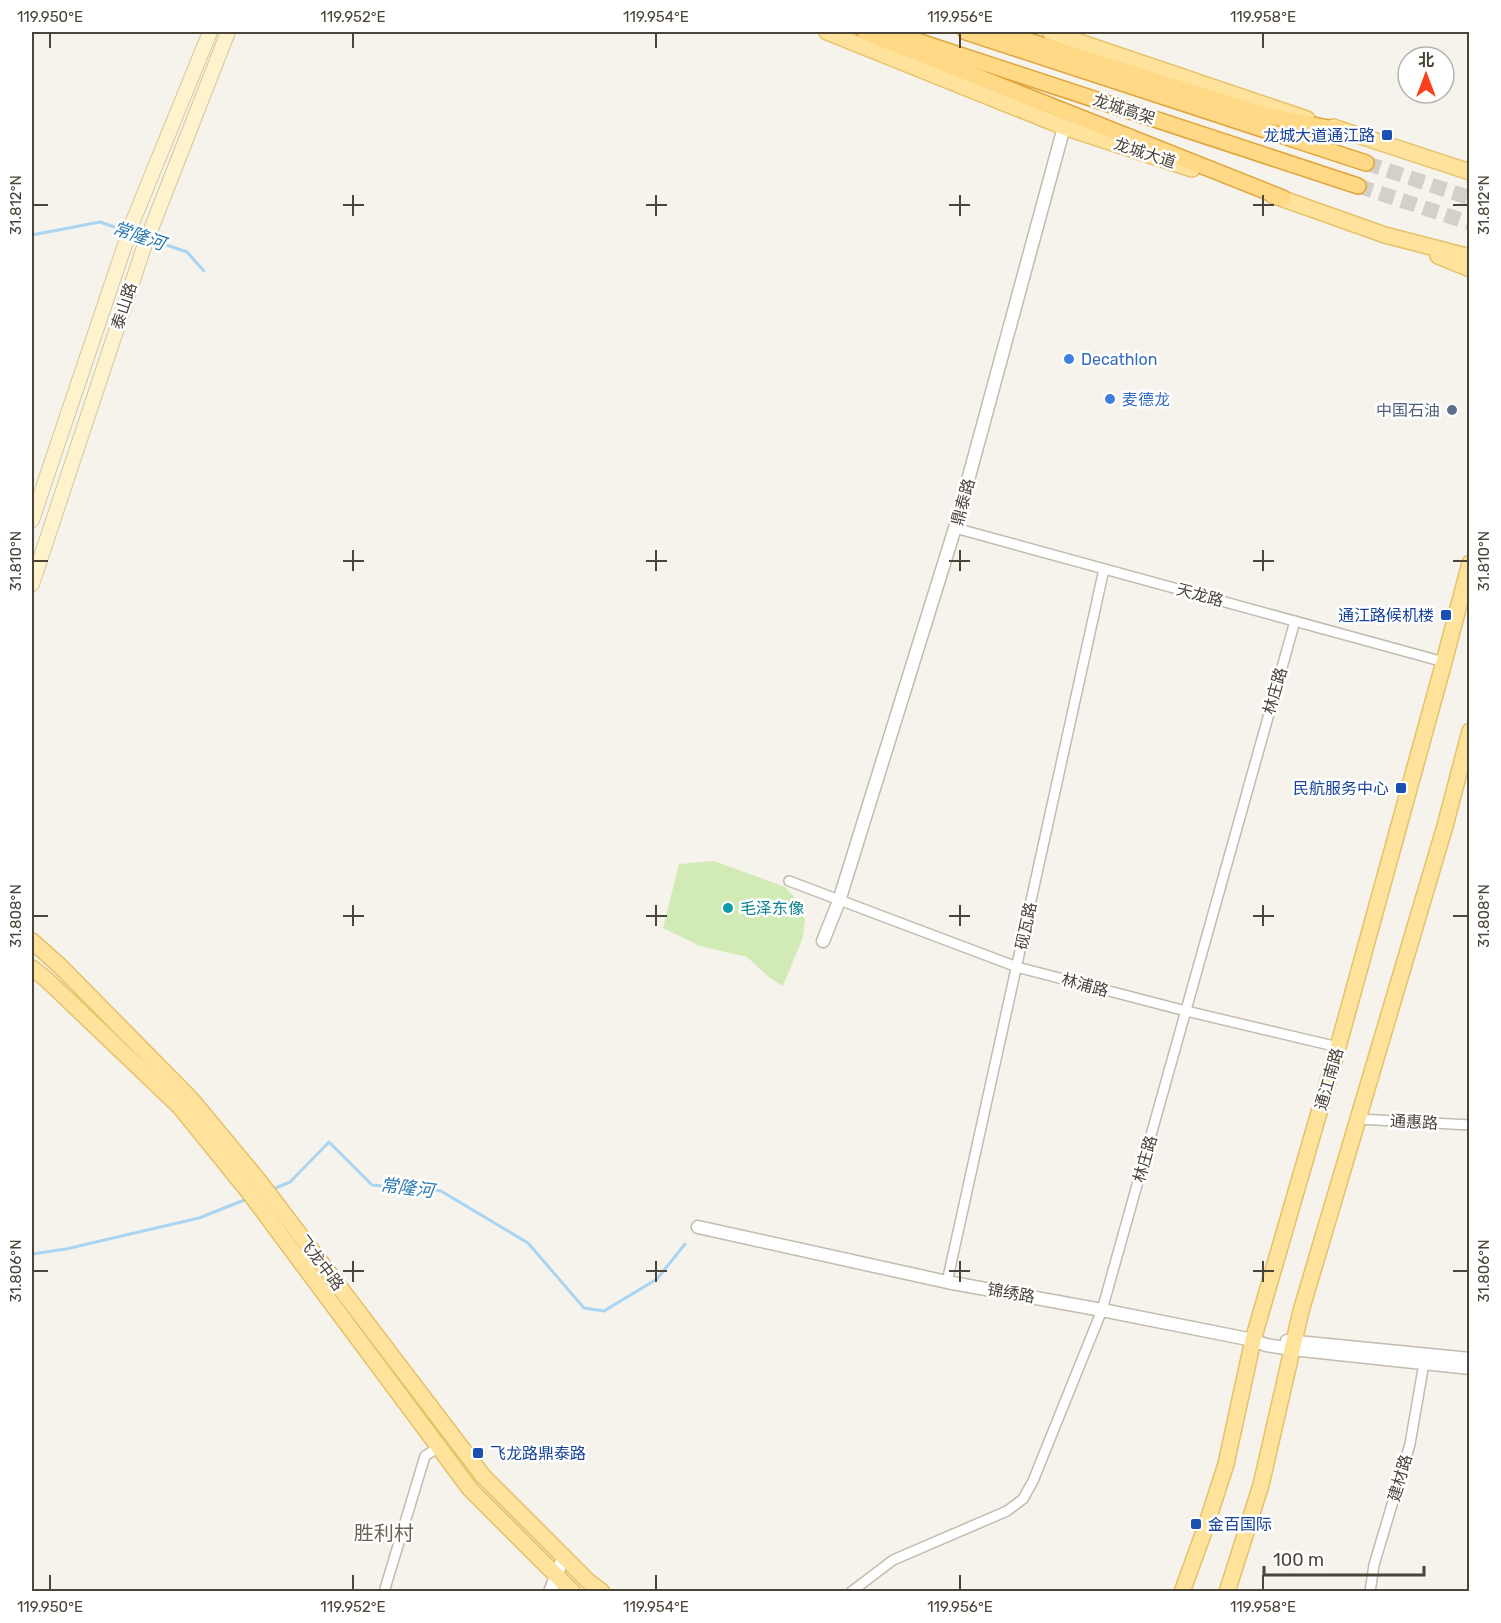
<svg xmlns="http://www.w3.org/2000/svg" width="1501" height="1623" font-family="Rubik,'Noto Sans SC',sans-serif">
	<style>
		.green { fill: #d2eab5 }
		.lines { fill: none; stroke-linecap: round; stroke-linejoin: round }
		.stream { stroke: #a9d4f2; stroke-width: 3 }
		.trunk-tunnel { stroke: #d4d0c8; stroke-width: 15; stroke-dasharray: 15 8; stroke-linecap: butt }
		.minor-casing { stroke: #c2bbae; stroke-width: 12 }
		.tertiary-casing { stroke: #c2bbae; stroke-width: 15 }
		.secondary-casing { stroke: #d6c79b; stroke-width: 16 }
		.primary-casing { stroke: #e6c16a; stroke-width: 18 }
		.trunk-casing { stroke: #e0a43c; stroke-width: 18 }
		.minor { stroke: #fff; stroke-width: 9 }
		.tertiary { stroke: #fff; stroke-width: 12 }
		.secondary { stroke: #fff3cd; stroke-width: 14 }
		.primary { stroke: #ffe39c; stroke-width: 15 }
		.trunk { stroke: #ffd985; stroke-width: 15 }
		.ticks { fill: none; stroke: #4b4439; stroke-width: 2 }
		.transit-dot { fill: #1a4fb4; stroke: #fff; stroke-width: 2 }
		.shop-dot { fill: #3f7fe0; stroke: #fff; stroke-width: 2 }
		.service-dot { fill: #5c6f8a; stroke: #fff; stroke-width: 2 }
		.culture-dot { fill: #0f9aa8; stroke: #fff; stroke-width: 2 }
		.labels { text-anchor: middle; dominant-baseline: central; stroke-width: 5; stroke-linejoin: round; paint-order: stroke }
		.street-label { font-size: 16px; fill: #4b4439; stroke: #fff }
		.transit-label { font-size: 16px; fill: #164399; stroke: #fff; text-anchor: end }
		.shop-label { font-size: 16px; fill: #366cbe; stroke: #fff; text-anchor: start }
		.service-label { font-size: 16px; fill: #4e5e75; stroke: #fff; text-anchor: end }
		.culture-label { font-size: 16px; fill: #0d838f; stroke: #fff; text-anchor: start }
		.water-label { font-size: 18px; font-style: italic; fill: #2e7ab2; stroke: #fff }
		.quarter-label { font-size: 20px; fill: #6e6250; stroke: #fff }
		.neatline { fill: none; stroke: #4b4439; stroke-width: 2 }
		.ticks-label { font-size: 15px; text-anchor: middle; fill: #4b4439 }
	</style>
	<rect width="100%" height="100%" fill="#f6f3ec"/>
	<!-- green -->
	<polygon class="green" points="714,861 785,887 798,901 805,919 803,937 783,986 770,978 747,957 700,946 663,928 679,864"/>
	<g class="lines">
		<!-- stream -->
		<g class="stream">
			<polyline points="32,235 100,222 126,231"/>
			<polyline points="152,240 187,252 204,271"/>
			<polyline points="273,1189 290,1182 329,1142 372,1185 441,1191 528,1243 584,1308 604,1311 657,1279 685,1244"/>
			<polyline points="32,1254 66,1249 199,1218 247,1199"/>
		</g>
		<!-- trunk-tunnel -->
		<g class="trunk-tunnel">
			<polyline points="1366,163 1470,198"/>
			<polyline points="1358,186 1470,223"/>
		</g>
		<!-- minor casing -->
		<g class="minor-casing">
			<g id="minor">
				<polyline points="955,528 1444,662"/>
				<polyline points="789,881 1017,967 1186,1011 1338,1047"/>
				<polyline points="1358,1119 1470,1125"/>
				<polyline points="947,1282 1104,569"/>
				<polyline points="384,1592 425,1456 439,1447"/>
				<polyline points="851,1592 893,1560 1007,1511 1023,1499 1033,1481 1102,1310 1295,621"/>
				<polyline points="1370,1592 1374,1565 1410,1444 1424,1363"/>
			</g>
		</g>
		<!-- tertiary casing -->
		<g class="tertiary-casing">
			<g id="tertiary">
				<polyline points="823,941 839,901 955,528 1064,127"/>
				<polyline points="698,1227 947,1282 1102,1310 1253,1340 1266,1345 1292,1349 1470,1368"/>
				<polyline points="1287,1341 1470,1359"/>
				<polyline points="550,1592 564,1555"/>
			</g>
		</g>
		<!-- secondary casing -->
		<g class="secondary-casing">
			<g id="secondary">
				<polyline points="32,520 133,221 210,32"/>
				<polyline points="32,584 144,247 228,32"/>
			</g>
		</g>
		<!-- primary casing -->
		<g class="primary-casing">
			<g id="primary">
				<polyline points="827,32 1064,127 1192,169"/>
				<polyline points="1050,32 1307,119"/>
				<polyline points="1333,127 1470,172"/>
				<polyline points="1272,195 1385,235 1470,257"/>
				<polyline points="1438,256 1470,269"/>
				<polyline points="32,941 60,966 191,1099 259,1181 483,1476 589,1582 602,1592"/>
				<polyline points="32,968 46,979 180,1107 248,1191 470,1489 573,1592"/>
				<polyline points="1182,1592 1206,1526 1226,1464 1253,1340 1338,1047 1444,662 1470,563"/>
				<polyline points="1227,1592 1261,1485 1301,1311 1445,826 1470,731"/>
			</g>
		</g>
		<!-- trunk casing -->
		<g class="trunk-casing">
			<g id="trunk">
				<polyline points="865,32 1283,198"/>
				<polyline points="890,32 1358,186"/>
				<polyline points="966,32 1366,163"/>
				<polyline points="1000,32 1264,115 1343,131"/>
			</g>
		</g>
		<!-- minor -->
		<use href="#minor" class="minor"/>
		<!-- tertiary -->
		<use href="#tertiary" class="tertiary"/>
		<!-- secondary -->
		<use href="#secondary" class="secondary"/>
		<!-- primary -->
		<use href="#primary" class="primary"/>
		<!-- trunk -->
		<use href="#trunk" class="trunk"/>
	</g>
	<!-- ticks -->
	<path class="ticks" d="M50,33v15M353,33v15M656,33v15M960,33v15M1263,33v15M353,195v21M656,195v21M960,195v21M1263,195v21M33,205h15M343,205h21M646,205h21M949,205h21M1253,205h21M1453,205h15M353,550v21M656,550v21M960,550v21M1263,550v21M33,561h15M343,561h21M646,561h21M949,561h21M1253,561h21M1453,561h15M353,905v21M656,905v21M960,905v21M1263,905v21M33,916h15M343,916h21M646,916h21M949,916h21M1253,916h21M1453,916h15M353,1261v21M656,1261v21M960,1261v21M1263,1261v21M33,1271h15M343,1271h21M646,1271h21M949,1271h21M1253,1271h21M1453,1271h15M50,1575v15M353,1575v15M656,1575v15M960,1575v15M1263,1575v15"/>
	<!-- markers -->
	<g class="transit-dot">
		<rect x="1381" y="129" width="12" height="12" rx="3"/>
		<rect x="1440" y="609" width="12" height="12" rx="3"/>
		<rect x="1395" y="782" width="12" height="12" rx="3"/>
		<rect x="472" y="1447" width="12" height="12" rx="3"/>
		<rect x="1190" y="1518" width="12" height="12" rx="3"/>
	</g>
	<g class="shop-dot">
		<circle cx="1069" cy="359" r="6"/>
		<circle cx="1110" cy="399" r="6"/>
	</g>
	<circle class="service-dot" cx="1452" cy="410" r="6"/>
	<circle class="culture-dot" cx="728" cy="908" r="6"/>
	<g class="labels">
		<!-- street labels -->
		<g class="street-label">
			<text transform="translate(1124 109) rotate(18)">龙城高架</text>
			<text transform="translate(1145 153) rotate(18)">龙城大道</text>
			<text transform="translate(124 306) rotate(-72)">泰山路</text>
			<text transform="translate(963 502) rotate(-75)">鼎泰路</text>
			<text transform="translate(1200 595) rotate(15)">天龙路</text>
			<text transform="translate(1275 691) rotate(-74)">林庄路</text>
			<text transform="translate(1026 926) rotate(-78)">砚瓦路</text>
			<text transform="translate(1085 985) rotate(15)">林浦路</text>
			<text transform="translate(1329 1079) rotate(-74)">通江南路</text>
			<text transform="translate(1414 1122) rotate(3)">通惠路</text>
			<text transform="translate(1145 1159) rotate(-74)">林庄路</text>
			<text transform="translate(321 1263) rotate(53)">飞龙中路</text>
			<text transform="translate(1011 1293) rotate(10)">锦绣路</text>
			<text transform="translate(1400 1478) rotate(-74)">建材路</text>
		</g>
		<!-- transit labels -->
		<g class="transit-label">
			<text x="1375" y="135">龙城大道通江路</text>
			<text x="1434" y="615">通江路候机楼</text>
			<text x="1389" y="788">民航服务中心</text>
			<text x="490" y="1453" text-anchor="start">飞龙路鼎泰路</text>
			<text x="1208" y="1524" text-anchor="start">金百国际</text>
		</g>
		<!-- shop labels -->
		<g class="shop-label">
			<text x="1081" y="359">Decathlon</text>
			<text x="1122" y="399">麦德龙</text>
		</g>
		<!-- service labels -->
		<g class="service-label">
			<text x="1440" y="410">中国石油</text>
		</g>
		<!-- culture labels -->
		<g class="culture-label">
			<text x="740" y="908">毛泽东像</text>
		</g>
		<!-- water labels -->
		<g class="water-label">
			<text transform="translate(139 236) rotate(19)">常隆河</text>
			<text transform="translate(407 1188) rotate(7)">常隆河</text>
		</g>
		<!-- quarter labels -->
		<g class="quarter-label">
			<text x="384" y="1533">胜利村</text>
		</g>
	</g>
	<!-- border -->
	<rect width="1501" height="1623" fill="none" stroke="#ffffff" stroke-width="66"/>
	<!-- north arrow -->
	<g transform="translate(1426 75)"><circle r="28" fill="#ffffff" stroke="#b7b4b0" stroke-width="1.5"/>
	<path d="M0-4.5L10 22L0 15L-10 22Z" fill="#fc3f1d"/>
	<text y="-9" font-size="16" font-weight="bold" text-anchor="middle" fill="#4b4439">北</text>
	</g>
	<!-- scale -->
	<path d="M1264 1566v9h160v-9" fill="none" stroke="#4b4439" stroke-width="3"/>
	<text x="1273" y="1566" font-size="18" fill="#4b4439" stroke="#ffffff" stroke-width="4.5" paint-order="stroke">100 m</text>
	<rect x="33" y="33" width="1435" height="1557" class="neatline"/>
	<g class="ticks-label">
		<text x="50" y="22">119.950°E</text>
		<text x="353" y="22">119.952°E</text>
		<text x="656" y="22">119.954°E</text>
		<text x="960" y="22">119.956°E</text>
		<text x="1263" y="22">119.958°E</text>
		<text transform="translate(16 205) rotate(-90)" y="5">31.812°N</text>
		<text transform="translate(1484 205) rotate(-90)" y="5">31.812°N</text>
		<text transform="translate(16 561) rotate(-90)" y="5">31.810°N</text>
		<text transform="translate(1484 561) rotate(-90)" y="5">31.810°N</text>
		<text transform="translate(16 916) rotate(-90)" y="5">31.808°N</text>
		<text transform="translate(1484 916) rotate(-90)" y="5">31.808°N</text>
		<text transform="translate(16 1271) rotate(-90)" y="5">31.806°N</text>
		<text transform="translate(1484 1271) rotate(-90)" y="5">31.806°N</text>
		<text x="50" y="1612">119.950°E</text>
		<text x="353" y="1612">119.952°E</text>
		<text x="656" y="1612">119.954°E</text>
		<text x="960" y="1612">119.956°E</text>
		<text x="1263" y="1612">119.958°E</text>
	</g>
</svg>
